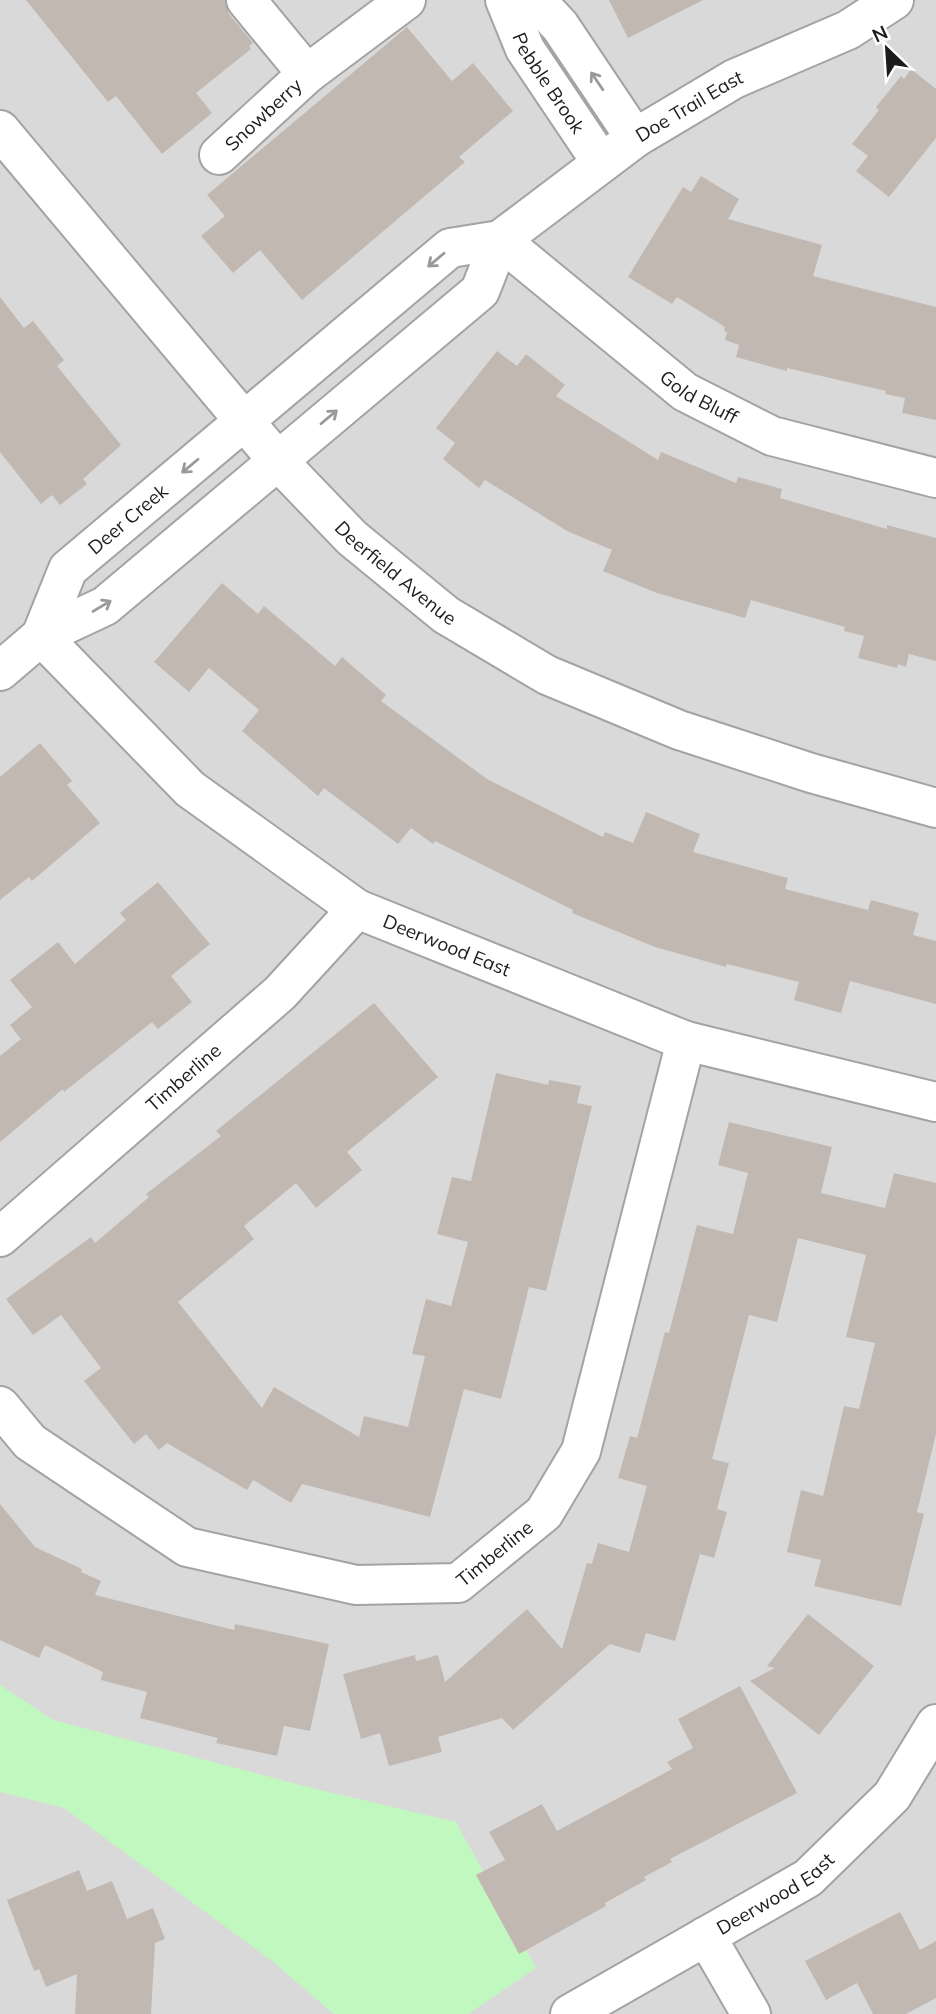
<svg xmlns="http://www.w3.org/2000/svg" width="936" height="2014" font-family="Mulish,sans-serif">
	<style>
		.residential { fill: #dad9d9 }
		.park { fill: #c0f8bf }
		.building { fill: #c2b8b2 }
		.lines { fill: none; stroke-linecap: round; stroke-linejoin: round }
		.minor-casing { stroke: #a3a3a3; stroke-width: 42 }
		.minor { stroke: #fff; stroke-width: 38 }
		.oneway { stroke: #999 }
		.labels { text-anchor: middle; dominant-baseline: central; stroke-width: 5; stroke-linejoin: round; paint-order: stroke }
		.street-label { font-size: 19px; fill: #1c1c1c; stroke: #fff }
	</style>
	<rect width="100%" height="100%" fill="#eee9e2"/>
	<!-- residential -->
	<rect class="residential" x="0" y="0" width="936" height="2014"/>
	<!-- park -->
	<polygon class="park" points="0,1685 53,1720 316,1789 456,1822 536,1968 468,2014 334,2014 272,1961 64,1808 0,1792"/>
	<!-- building -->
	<g class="building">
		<polygon points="26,0 225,0 229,14 253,43 249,46 251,49 196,93 212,113 162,154 116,96 108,102"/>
		<polygon points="609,0 703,0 628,38"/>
		<polygon points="407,27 452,81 473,63 513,111 459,157 465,162 302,300 260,250 233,273 201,236 225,216 207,195"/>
		<polygon points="911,69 936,89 936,138 889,197 856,171 868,156 852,144 879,110 876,107 901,76 904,79"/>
		<polygon points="701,176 739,199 728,219 822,245 813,276 936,307 936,420 902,413 905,398 885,394 886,391 787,368 787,371 736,357 739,345 725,340 727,332 724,331 725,327 677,297 672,304 628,277 683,187 691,192"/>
		<polygon points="0,297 24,328 33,321 64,360 57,366 121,445 83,479 87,484 60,505 52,495 41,504 0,452"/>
		<polygon points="497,351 517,366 526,354 565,385 556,396 658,460 661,452 736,483 738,477 782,489 780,498 887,529 887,525 936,538 936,661 909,654 906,667 898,664 897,668 858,658 864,636 844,631 845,627 751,600 745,618 657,593 603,571 612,550 567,531 485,480 479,488 443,459 455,443 436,428"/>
		<polygon points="222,583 258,614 264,606 335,666 342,657 386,695 381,701 487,779 603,837 605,832 633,843 646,812 700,834 693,852 788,878 785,889 868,910 871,900 919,913 913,935 936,941 936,1004 850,981 841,1013 794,1000 799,982 727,964 726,967 655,947 572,913 573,910 435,841 433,844 411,828 398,844 324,788 318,796 242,731 259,710 209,668 189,692 154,662"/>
		<polygon points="40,743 72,781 67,785 100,823 32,881 29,877 0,900 0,777"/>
		<polygon points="158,882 210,944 171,976 192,1002 158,1029 152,1022 64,1092 63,1089 0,1142 0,1056 21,1039 10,1025 32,1007 10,980 58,942 75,964 126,920 120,913"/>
		<polygon points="374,1003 438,1077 347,1152 362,1170 316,1208 296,1183 244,1226 254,1239 178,1302 262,1408 274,1387 359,1437 364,1416 408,1427 425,1356 412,1354 426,1299 451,1306 468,1242 437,1234 452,1177 471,1181 496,1073 548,1085 549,1080 581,1086 577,1103 592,1106 546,1291 529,1287 501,1399 464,1389 430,1517 302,1484 291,1503 253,1480 247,1490 167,1443 159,1450 146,1434 134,1444 84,1381 101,1368 61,1315 33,1335 6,1299 91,1237 95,1243 149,1197 146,1194 221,1136 216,1131"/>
		<polygon points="729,1122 832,1147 821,1193 885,1208 894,1173 936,1183 936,1434 917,1512 924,1514 901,1606 814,1586 821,1560 787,1552 801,1490 823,1496 844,1406 859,1409 875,1343 846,1337 866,1255 798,1238 777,1322 749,1315 712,1459 729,1463 717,1509 727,1512 714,1558 700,1554 675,1641 646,1633 640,1653 610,1644 513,1730 502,1718 438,1737 442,1752 389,1766 380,1733 361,1739 343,1674 415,1655 416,1661 438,1655 445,1682 527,1609 562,1649 587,1563 592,1564 598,1543 629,1552 647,1486 618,1478 630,1436 637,1438 665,1332 669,1333 697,1225 733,1234 748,1173 718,1165"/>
		<polygon points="0,1504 35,1547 82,1569 81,1572 101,1581 95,1595 234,1630 235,1624 329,1644 310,1731 284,1726 277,1756 216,1743 218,1738 140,1718 147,1692 101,1680 103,1672 45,1645 39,1658 0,1640"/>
		<polygon points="808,1614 874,1666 819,1735 750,1681 775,1668 767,1666"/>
		<polygon points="740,1686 797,1793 670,1859 672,1862 644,1877 646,1880 605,1903 606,1906 519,1954 476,1875 505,1860 489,1832 542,1804 557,1831 672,1769 667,1762 693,1748 678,1719"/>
		<polygon points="79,1870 87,1891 112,1881 127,1919 153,1908 165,1939 155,1943 151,2014 75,2014 77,1974 46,1987 39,1969 34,1971 7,1900"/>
		<polygon points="900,1912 920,1950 936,1941 936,1998 906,2014 873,2014 857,1983 826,2000 805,1961"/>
	</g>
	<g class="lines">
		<!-- minor casing -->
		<g class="minor-casing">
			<g id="minor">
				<polyline points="246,0 307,74"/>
				<path id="s1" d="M505,0l20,49 76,113"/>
				<polyline points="536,0 560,26 635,138"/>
				<path id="s2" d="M0,130l277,330 75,78 94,77 101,60 132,55 132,43 125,35"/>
				<path id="s3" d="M219,155l88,-81 99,-74"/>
				<path id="s4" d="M500,240l185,152 87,44 164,42"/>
				<path id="s5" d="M41,636l27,-67 382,-321 50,-8 135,-102 99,-59 114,-49 46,-30"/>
				<path id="s6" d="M41,636l149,153 167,120 329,132 250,61"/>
				<polyline points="0,671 41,636 105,606 480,291 500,240"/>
				<path id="s7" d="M0,1237l280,-244 77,-84"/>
				<path id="s8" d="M0,1406l30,36 157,105 169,38 102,-2 86,-70 37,-62 105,-410"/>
				<polyline points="706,1936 751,2014"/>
				<path id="s9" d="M570,2014l238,-136 84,-82 44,-72"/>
			</g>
		</g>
		<!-- minor -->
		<use href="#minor" class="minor"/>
	</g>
	<!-- one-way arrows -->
	<defs><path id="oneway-shaft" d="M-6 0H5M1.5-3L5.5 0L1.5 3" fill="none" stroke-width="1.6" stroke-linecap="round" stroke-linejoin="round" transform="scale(1.75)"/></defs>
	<g class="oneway">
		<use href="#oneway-shaft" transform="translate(597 81) rotate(-124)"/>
		<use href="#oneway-shaft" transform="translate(436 260) rotate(140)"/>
		<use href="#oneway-shaft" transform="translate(329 417) rotate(-40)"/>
		<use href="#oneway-shaft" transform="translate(190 466) rotate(140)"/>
		<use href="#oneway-shaft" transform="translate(102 606) rotate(-31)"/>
	</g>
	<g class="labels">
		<!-- street labels -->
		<g class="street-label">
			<text stroke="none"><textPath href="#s1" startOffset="94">Pebble Brook</textPath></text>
			<text stroke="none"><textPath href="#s5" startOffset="854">Doe Trail East</textPath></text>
			<text stroke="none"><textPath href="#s3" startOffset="60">Snowberry</textPath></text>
			<text stroke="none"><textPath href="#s4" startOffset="254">Gold Bluff</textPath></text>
			<text stroke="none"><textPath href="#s5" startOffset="150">Deer Creek</textPath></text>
			<text stroke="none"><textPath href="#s2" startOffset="595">Deerfield Avenue</textPath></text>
			<text stroke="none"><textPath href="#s6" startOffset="516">Deerwood East</textPath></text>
			<text stroke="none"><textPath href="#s7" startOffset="243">Timberline</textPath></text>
			<text stroke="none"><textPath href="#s8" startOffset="558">Timberline</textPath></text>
			<text stroke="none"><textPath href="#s9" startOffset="238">Deerwood East</textPath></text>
		</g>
	</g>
	<!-- north arrow -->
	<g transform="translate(887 49) rotate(335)" stroke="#ffffff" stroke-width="5" paint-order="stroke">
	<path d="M0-5L12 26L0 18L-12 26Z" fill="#1c1c1c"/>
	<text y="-10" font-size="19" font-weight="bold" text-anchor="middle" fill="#1c1c1c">N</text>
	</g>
</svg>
